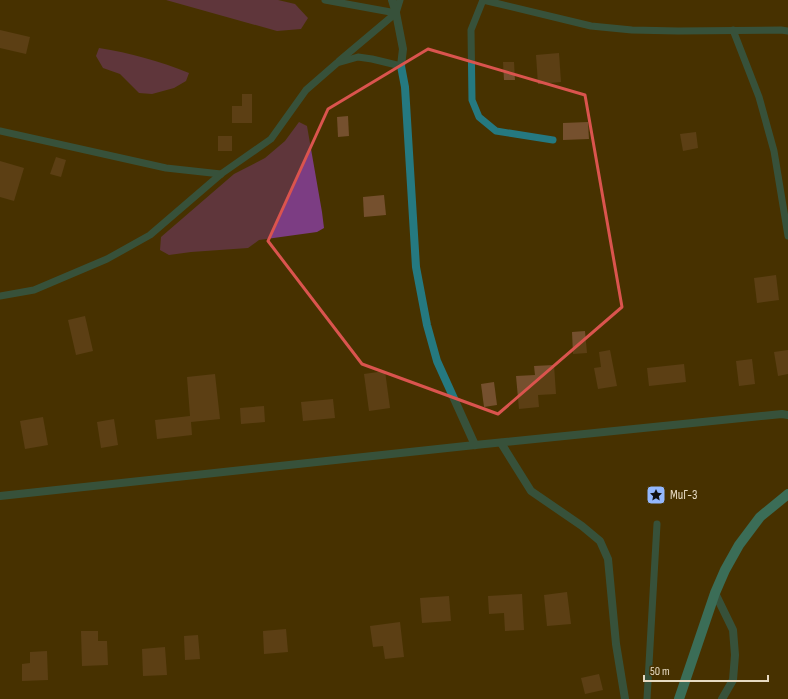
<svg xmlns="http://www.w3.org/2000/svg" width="788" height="699" font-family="'Sofia Sans Condensed',sans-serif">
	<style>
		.green { fill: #7c3d83 }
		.building { fill: #75502e }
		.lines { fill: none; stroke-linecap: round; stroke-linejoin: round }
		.service { stroke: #257980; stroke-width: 7 }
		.minor { stroke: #257980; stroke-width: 8 }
		.primary { stroke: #2db5c0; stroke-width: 10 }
		.marked { fill: none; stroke: #da544e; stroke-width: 3; stroke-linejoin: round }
		.labels { text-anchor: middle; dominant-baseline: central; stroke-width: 3.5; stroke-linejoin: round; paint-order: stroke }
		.poi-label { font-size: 13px; fill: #e7dac2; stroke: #473200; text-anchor: start }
	</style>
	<rect width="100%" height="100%" fill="#473200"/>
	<!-- green -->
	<g class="green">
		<polygon points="166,0 278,0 295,4 308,18 301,29 277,31"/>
		<path d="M99,48c31,5 61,13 90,25l-3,8 -12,7 -22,6 -13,-1 -19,-19 -17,-6 -7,-12z"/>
		<polygon points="299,122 307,126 322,212 324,228 317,232 259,240 248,248 191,252 169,255 160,250 161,237 234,174 265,158 285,141"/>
	</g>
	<!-- building -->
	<g class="building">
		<polygon points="0,30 30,37 26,54 0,48"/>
		<polygon points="559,53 561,82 538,84 536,55"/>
		<polygon points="503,62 514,62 515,80 504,80"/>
		<polygon points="242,94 252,94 252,123 232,123 232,106 242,106"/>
		<polygon points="348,116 349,136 338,137 337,117"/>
		<polygon points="588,122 589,139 563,140 563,123"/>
		<polygon points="696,132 698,148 683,151 680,134"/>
		<rect x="218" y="136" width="14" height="15"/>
		<polygon points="56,157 66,160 61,177 50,174"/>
		<polygon points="0,161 24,168 14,201 0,197"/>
		<polygon points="384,195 386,215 364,217 363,197"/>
		<polygon points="776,275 779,300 757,303 754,278"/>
		<polygon points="85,316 93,351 76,355 68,320"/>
		<polygon points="585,331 587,353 573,354 572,332"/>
		<polygon points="610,350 617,386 598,389 594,368 601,367 599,352"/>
		<polygon points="788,350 788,374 778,376 774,352"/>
		<polygon points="752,359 755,384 739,386 736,361"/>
		<polygon points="684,364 686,382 649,386 647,368"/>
		<polygon points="554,365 556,394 538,395 539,407 519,409 516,376 535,375 534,366"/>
		<polygon points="385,371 390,408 369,411 364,374"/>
		<polygon points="215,374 220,419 191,422 192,435 157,439 155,420 190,416 187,377"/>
		<polygon points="494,382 497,405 484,407 481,384"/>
		<polygon points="333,399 335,418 303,421 301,402"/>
		<polygon points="264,406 265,422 241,424 240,408"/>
		<polygon points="43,417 48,445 25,449 20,421"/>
		<polygon points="114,419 118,445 101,448 97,422"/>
		<polygon points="567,592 571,624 547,626 544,595"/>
		<polygon points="522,594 524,630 505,631 504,613 489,614 488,596"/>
		<polygon points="449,596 451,621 422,623 420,598"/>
		<polygon points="400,622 404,657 385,659 383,646 373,647 370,626"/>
		<polygon points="286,629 288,652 264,654 263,631"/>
		<polygon points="81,631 98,631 98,641 107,641 108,665 82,666"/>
		<polygon points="198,635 200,659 185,660 184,636"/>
		<polygon points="165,647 167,675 143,676 142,649"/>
		<polygon points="47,651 48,680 22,681 22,664 30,663 30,652"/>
		<polygon points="599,674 603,690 585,694 581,678"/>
	</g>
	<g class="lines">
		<!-- service -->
		<g class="service">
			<polyline points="325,0 396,13"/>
			<polyline points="483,0 591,26 632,30 678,31 781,30 788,31"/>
			<polyline points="483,0 471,30 472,100 479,117 496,131 553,140"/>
			<polyline points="733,30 759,97 774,151 788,236"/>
			<polyline points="339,61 396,13 400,0"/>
			<polyline points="0,131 166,168 221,174"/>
			<polyline points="0,296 34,290 107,259 150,235 221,174 271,139 306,90 337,63 358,57 372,59 401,66"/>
			<polyline points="647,699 657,524"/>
		</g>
		<!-- minor -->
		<g class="minor">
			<polyline points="392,0 396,13 403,49 401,66 405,87 416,267 427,325 437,361 475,445"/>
			<polyline points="501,443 531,491 582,526 600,541 608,559 616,644 625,699"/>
			<polyline points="0,496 475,445 782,414 788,415"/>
			<polyline points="715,593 733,630 735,655 733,680 722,699"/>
		</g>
		<!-- primary -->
		<polyline class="primary" points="679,699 715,593 725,570 739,545 760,517 788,494"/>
	</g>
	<!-- marked area -->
	<path d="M0 0H788V699H0ZM428,49l157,46 37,212 -124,107 -136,-50 -94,-123 60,-132z" fill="#473200" fill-opacity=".55" fill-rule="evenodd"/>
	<path class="marked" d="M428,49l157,46 37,212 -124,107 -136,-50 -94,-123 60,-132z"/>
	<!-- icons -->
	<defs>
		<g id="sight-square" transform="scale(1)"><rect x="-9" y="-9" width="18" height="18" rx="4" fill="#93b7fd" stroke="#473200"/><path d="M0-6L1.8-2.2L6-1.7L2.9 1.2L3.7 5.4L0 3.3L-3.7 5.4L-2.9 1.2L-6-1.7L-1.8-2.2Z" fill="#111"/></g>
	</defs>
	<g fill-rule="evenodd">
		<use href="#sight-square" x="656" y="495"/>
	</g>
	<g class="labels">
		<!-- poi labels -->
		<g class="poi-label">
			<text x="670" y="495">МиГ-3</text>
		</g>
	</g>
	<!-- scale -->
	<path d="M644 675v6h124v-6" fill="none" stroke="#e7dac2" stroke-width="2"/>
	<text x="650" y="675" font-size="12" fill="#e7dac2" stroke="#473200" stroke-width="3" paint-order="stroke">50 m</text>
</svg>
